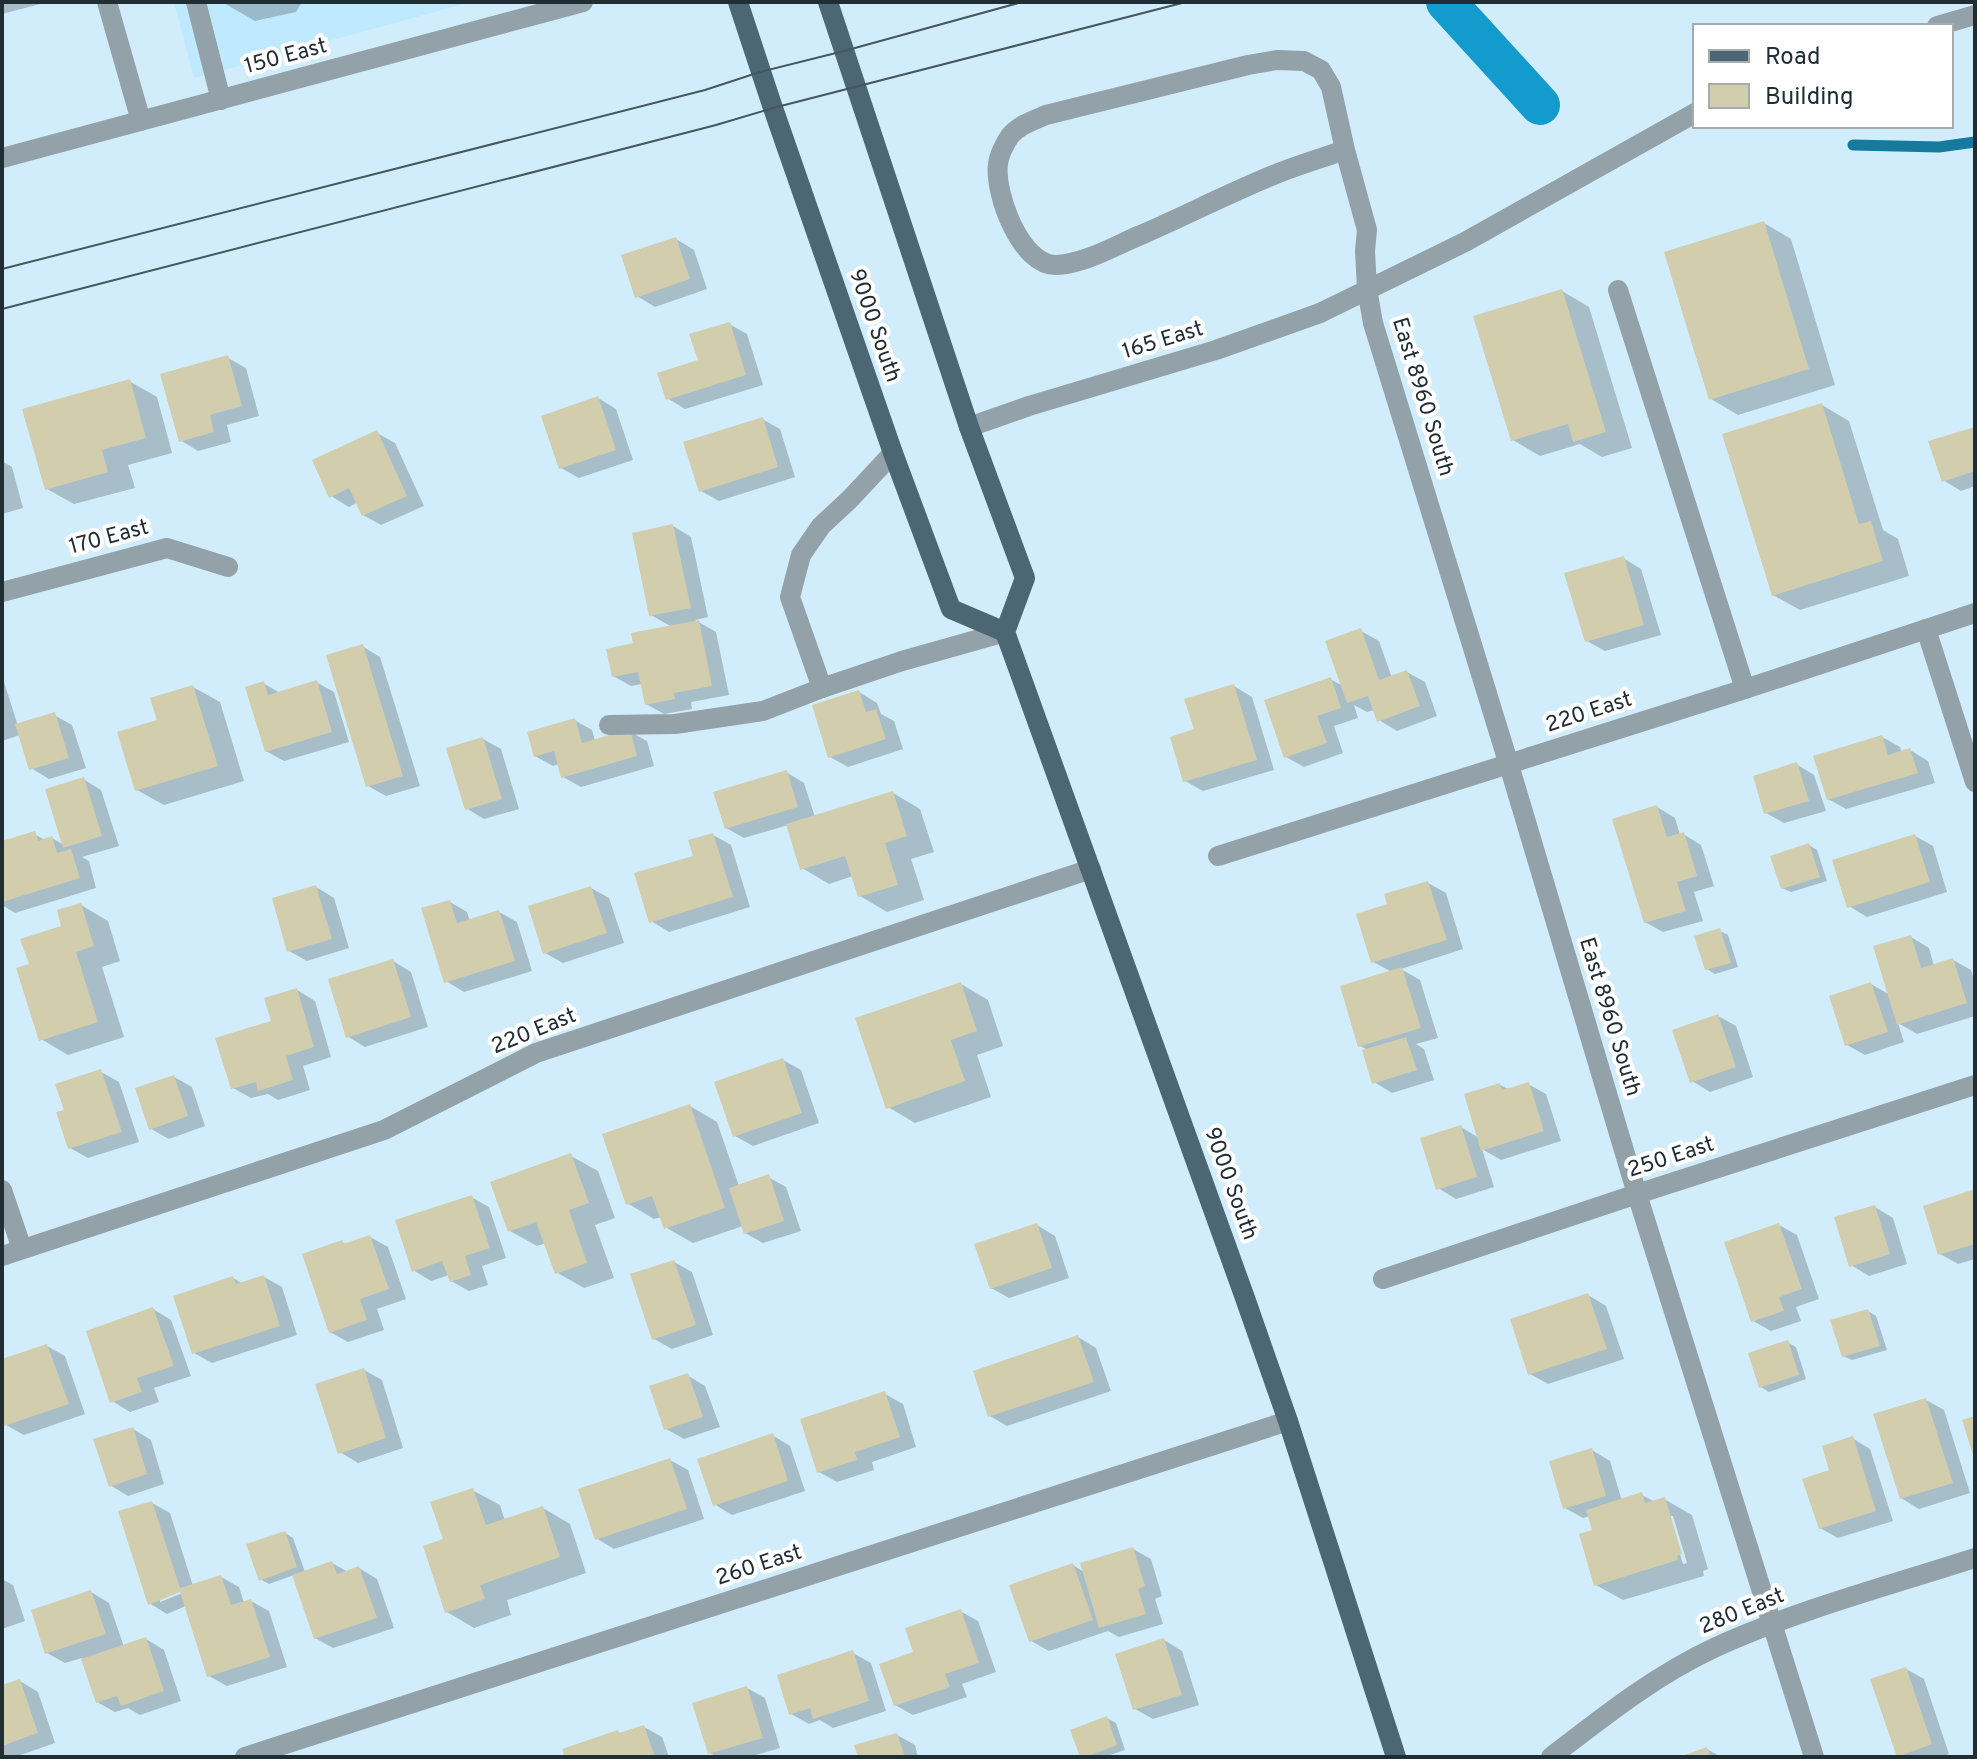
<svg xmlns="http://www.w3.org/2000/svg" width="1977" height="1759" font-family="Overpass,sans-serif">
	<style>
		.built { fill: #bee9fe }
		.shadow { fill: #0003; fill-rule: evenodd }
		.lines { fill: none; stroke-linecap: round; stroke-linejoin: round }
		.stream { stroke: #167a9e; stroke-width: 11 }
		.canal { stroke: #129bcc; stroke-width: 40 }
		.building { fill: #d1cdad }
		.minor { stroke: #93a1a8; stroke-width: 20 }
		.major { stroke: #4c6673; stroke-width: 20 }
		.tram { stroke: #46575e; stroke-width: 2 }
		.labels { text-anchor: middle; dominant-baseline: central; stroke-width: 8; stroke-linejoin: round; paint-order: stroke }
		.street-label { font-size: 22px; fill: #202e34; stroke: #fff }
	</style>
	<rect width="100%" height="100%" fill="#d1edfb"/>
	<!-- built -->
	<polygon class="built" points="174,2 471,2 194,78"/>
	<!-- shadow -->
	<g class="shadow">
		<polygon points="2,2 48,2 2,14"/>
		<polygon points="222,2 302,2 296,12 255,21"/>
		<polygon points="1764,223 1791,239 1835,385 1738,415 1711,399"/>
		<polygon points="676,239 694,250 707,289 655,307 637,296"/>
		<polygon points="1562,291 1589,307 1632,448 1602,457 1580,444 1540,456 1513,440"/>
		<polygon points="729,324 747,334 763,385 685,409 667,398 700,361"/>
		<polygon points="228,358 246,368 259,416 227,425 231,442 198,451 180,440"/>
		<polygon points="129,381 157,397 172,453 128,465 135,488 74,504 47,489"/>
		<polygon points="598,398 616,409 633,460 579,478 561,468"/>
		<polygon points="1822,405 1849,421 1883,530 1898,539 1909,576 1800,610 1773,595"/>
		<polygon points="762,419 780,429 795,477 719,501 701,491"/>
		<polygon points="1975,429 1975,486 1961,491 1943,480"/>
		<polygon points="377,433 395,443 424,506 381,525 363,515 358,502 349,507 331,496"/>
		<polygon points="2,461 12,467 23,508 2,514"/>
		<polygon points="673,526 691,537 708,617 695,620 716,632 729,695 691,702 692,709 664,714 646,704 642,684 631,686 613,676 635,645 672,627 651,615"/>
		<polygon points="1623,558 1641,569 1661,635 1605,651 1587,641"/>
		<polygon points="1361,631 1379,641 1392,678 1407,672 1425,682 1437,716 1397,731 1379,720 1375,710 1367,712 1354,705 1358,718 1334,726 1343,753 1304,767 1286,757 1330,679 1343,686"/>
		<polygon points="362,646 380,657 420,786 386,796 368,786"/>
		<polygon points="2,681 4,682 18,726 54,715 72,725 86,768 49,779 31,768 20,735 2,741"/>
		<polygon points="316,682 334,692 349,742 284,761 266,751 263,683 280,693"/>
		<polygon points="1234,686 1252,697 1274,770 1203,791 1185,781 1196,731"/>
		<polygon points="193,687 220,702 244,781 164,805 137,790 159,722"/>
		<polygon points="859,692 877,703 881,714 894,721 903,749 848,767 830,757"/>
		<polygon points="574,720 592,730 595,741 629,731 647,741 654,766 581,787 563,777 559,764 553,766 535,756"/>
		<polygon points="1882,737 1900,747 1902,753 1910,750 1928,761 1935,783 1846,809 1828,799"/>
		<polygon points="483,739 501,749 519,809 484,819 466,808"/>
		<polygon points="1796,764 1814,775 1826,811 1784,823 1766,813"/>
		<polygon points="786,772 804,783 815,817 893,793 920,809 934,852 911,859 924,900 887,912 860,896 853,876 829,884 802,868 788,825 744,838 726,828"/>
		<polygon points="83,779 101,790 119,846 82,857 89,861 96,888 15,913 2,905 2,843 34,834 45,840 52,838 64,845"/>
		<polygon points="1657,807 1675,818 1680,835 1683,834 1701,845 1714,886 1694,892 1703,921 1663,932 1645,922"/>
		<polygon points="713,835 731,845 750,907 669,932 651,921 695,857"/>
		<polygon points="1915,836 1933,846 1947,892 1867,917 1849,906"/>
		<polygon points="1809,845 1817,850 1827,881 1791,892 1782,888"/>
		<polygon points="1428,883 1446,893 1463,949 1401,969 1420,980 1438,1038 1416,1044 1424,1049 1434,1080 1392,1093 1374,1082 1368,1050 1360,1046 1392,972 1373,962 1390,906"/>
		<polygon points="316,887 334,898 349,948 307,961 289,951"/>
		<polygon points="591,888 609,898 624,943 563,963 545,953"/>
		<polygon points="450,902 467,912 470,921 499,912 517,922 532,971 464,992 446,981"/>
		<polygon points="81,905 108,921 120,961 102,967 124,1037 68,1055 41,1039 31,965"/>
		<polygon points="1720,931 1728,935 1738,967 1715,974 1707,969"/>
		<polygon points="1911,937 1929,948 1934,966 1953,960 1971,970 1975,983 1975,1016 1917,1034 1898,1023 1904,1042 1865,1055 1847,1045 1871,984 1890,995"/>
		<polygon points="393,961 411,972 428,1027 365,1047 347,1036"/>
		<polygon points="961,984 988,1000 1003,1046 977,1055 991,1097 915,1123 888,1107"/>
		<polygon points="297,990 315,1001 331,1057 303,1066 310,1090 278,1100 268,1094 251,1098 233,1088 273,1023"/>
		<polygon points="1718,1016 1736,1026 1753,1077 1710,1092 1692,1081"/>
		<polygon points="783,1060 801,1070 819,1123 753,1146 735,1136"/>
		<polygon points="101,1072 119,1082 139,1142 88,1158 70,1148 66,1111"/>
		<polygon points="174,1077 192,1087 205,1126 169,1139 151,1129"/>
		<polygon points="1528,1084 1546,1094 1561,1141 1501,1160 1482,1149 1494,1187 1456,1199 1438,1188 1461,1127 1479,1138 1500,1085 1510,1090"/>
		<polygon points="690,1106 717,1122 739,1186 768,1177 786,1187 801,1231 763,1243 745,1233 743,1226 693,1243 665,1227 662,1217 654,1219 627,1203"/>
		<polygon points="571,1156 598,1171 615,1218 595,1225 614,1278 584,1288 556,1272 546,1243 537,1246 510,1231"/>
		<polygon points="1975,1191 1975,1259 1958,1264 1940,1254"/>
		<polygon points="471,1197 489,1207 506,1258 482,1266 488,1285 469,1291 451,1281 449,1275 431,1281 413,1270"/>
		<polygon points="1875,1207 1893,1218 1907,1264 1869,1276 1851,1265"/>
		<polygon points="1037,1225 1055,1236 1069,1278 1009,1298 991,1288"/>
		<polygon points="1779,1225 1797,1235 1819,1299 1796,1307 1801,1321 1771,1331 1753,1321"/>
		<polygon points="370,1237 388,1247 406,1299 377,1309 384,1330 348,1342 330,1332 342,1242 347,1245"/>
		<polygon points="674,1262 692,1272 713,1335 672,1349 654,1339"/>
		<polygon points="264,1277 282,1287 297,1335 212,1363 194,1353 233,1278 243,1284"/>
		<polygon points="1588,1295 1606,1306 1624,1359 1548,1384 1530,1374"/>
		<polygon points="153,1309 171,1320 191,1376 154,1388 159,1402 130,1412 112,1401"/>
		<polygon points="1868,1311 1876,1316 1887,1350 1852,1360 1843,1356"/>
		<polygon points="1078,1337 1096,1348 1111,1391 1007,1426 990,1416"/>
		<polygon points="1787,1342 1796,1347 1806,1379 1769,1392 1761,1387"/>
		<polygon points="47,1346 65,1356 85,1414 24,1435 6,1425 2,1414 2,1361"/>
		<polygon points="364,1370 382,1380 403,1448 358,1463 340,1452"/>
		<polygon points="687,1375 705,1386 720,1427 684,1439 666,1429"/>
		<polygon points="885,1394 903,1404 916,1447 872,1462 874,1470 837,1482 819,1472"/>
		<polygon points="1926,1400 1944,1410 1970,1493 1919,1509 1901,1498"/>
		<polygon points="133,1429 151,1440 164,1484 128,1496 110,1485"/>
		<polygon points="772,1435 790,1446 805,1491 732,1515 714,1504"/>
		<polygon points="1852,1438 1870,1449 1893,1521 1838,1538 1820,1528 1832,1471"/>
		<path d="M1592,1450l18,11 12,40 20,-6 13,7 9,-3 28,16 16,54 -5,2 1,5 -81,24 -27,-15 -1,-53 -5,-16 -7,2 -18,-10zM1668,1516h5l14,47 -4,1z"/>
		<polygon points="670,1460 688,1470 704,1519 614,1549 596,1538"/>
		<polygon points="472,1490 500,1505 505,1521 543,1508 570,1524 586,1573 507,1600 511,1615 474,1628 447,1612 446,1540"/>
		<path d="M152,1503l18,10 23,73 28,-9 18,10 5,16 7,-2 18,10 18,56 -60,19 -18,-10 -23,-70 -19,8 -18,-11zM188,1586l2,4 -30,12v-4z"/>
		<polygon points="285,1533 293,1538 305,1572 332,1563 348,1572 359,1568 377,1579 394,1628 333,1648 315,1638 294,1575 269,1584 260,1579"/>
		<polygon points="1133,1549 1151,1559 1162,1596 1155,1599 1163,1624 1119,1637 1108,1631 1049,1651 1031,1641 1073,1565 1084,1572"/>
		<polygon points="2,1579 13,1585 25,1621 2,1629"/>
		<polygon points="91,1592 109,1603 124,1647 146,1639 164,1650 181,1701 140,1715 128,1708 115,1712 97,1702 82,1658 65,1663 47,1653"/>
		<polygon points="960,1611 978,1621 996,1672 962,1684 967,1697 913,1715 895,1705 916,1653"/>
		<polygon points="1164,1640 1182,1651 1199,1705 1153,1719 1135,1709"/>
		<polygon points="853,1653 871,1663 886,1711 833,1728 820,1720 809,1724 791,1714"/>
		<polygon points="1906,1669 1924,1679 1949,1754 1941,1757 1901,1757 1898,1755"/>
		<polygon points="20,1681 38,1692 55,1743 15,1757 2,1757 2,1687"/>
		<polygon points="747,1688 765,1698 780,1748 749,1757 717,1757 710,1753"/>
		<polygon points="1107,1718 1116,1723 1125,1750 1104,1757 1082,1757"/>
		<polygon points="644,1727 662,1737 669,1757 567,1757 618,1732 622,1734"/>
		<polygon points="897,1735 915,1745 918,1757 860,1757"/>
		<polygon points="1707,1749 1721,1757 1684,1757"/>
	</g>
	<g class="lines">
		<!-- stream -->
		<polyline class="stream" points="1853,145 1939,147 1975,142"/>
		<!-- canal -->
		<polyline class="canal" points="1446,2 1540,105"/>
	</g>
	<!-- building -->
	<g class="building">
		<polygon points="1764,221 1809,369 1709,400 1664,252"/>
		<polygon points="676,237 690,279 635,298 621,255"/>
		<polygon points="1562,289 1606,432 1573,442 1568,424 1511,441 1473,316"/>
		<polygon points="730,322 746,375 666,400 657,373 698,360 689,334"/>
		<polygon points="228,355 242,406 210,415 214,432 179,442 160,374"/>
		<polygon points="130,379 146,438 102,450 108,472 45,490 22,409"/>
		<polygon points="598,396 616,450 559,469 541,416"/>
		<polygon points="1822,403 1859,524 1871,521 1883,561 1772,596 1722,434"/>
		<polygon points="763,417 778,467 699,492 683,442"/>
		<polygon points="1975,427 1975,471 1942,482 1928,441"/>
		<polygon points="377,430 407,496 362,516 349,488 329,498 312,460"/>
		<polygon points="673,524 691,608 649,616 632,533"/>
		<polygon points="1624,556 1644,625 1585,642 1564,573"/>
		<polygon points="699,620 712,686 674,693 675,699 645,705 638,672 612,677 606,649 633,643 631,633"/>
		<polygon points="1361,628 1379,680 1407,670 1420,706 1377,722 1368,696 1347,703 1325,641"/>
		<polygon points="363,644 403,776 366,787 326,655"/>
		<polygon points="1331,677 1341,708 1317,716 1327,743 1284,758 1264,700"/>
		<polygon points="317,680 332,732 265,752 245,687 264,681 268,695"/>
		<polygon points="1234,684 1257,760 1183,782 1170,737 1194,729 1184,699"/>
		<polygon points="193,685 218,766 135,791 117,732 157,720 150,698"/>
		<polygon points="859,690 866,712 876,709 886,739 828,758 812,705"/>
		<polygon points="55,712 69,758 29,770 15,724"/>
		<polygon points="575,718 582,743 630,729 637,756 561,778 554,751 534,757 527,732"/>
		<polygon points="1882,735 1888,755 1910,748 1918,773 1827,800 1813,756"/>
		<polygon points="483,737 502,799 465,810 446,748"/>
		<polygon points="1797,762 1809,801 1764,814 1753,776"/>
		<polygon points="787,770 798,807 725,829 713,792"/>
		<polygon points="84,777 102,836 63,848 45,789"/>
		<polygon points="893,791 907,836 885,843 898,885 858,897 845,856 800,870 786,824"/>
		<polygon points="1657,805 1667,837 1684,832 1697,876 1677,882 1686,911 1644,923 1612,819"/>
		<polygon points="35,831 38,841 52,836 57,853 71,849 80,878 2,902 2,841"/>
		<polygon points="713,833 733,897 649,923 634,873 693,856 688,840"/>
		<polygon points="1915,834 1930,882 1847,908 1832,860"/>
		<polygon points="1809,843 1820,877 1781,889 1770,856"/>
		<polygon points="1428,881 1447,940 1371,963 1356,914 1387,904 1384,894"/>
		<polygon points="316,885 332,939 287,952 272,898"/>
		<polygon points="591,886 607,933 543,954 528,906"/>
		<polygon points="450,900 457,923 499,910 515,961 444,983 421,908"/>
		<polygon points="81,903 94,946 76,952 98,1022 39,1041 16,968 29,964 20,939 61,926 57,910"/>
		<polygon points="1720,928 1731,963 1705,970 1694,936"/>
		<polygon points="1911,935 1921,968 1953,958 1967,1003 1897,1025 1873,946"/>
		<polygon points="393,959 411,1017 346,1038 328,979"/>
		<polygon points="1402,967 1421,1028 1358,1047 1340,986"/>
		<polygon points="961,982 977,1031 951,1040 965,1081 886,1109 855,1018"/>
		<polygon points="1871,982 1888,1032 1845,1046 1829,996"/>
		<polygon points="297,988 314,1047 286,1056 293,1080 258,1091 256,1082 231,1089 215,1038 271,1021 264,998"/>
		<polygon points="1718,1014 1736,1067 1690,1083 1672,1030"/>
		<polygon points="1406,1037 1417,1070 1372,1084 1362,1050"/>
		<polygon points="783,1058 802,1113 733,1137 714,1082"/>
		<polygon points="101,1069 122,1132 68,1149 56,1112 64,1110 55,1084"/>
		<polygon points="174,1075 188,1116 149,1130 135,1088"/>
		<polygon points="1529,1082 1544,1131 1481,1151 1464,1094 1500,1083 1502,1090"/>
		<polygon points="690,1104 725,1208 664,1229 652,1196 626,1205 602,1134"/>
		<polygon points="1461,1125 1477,1177 1436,1190 1420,1138"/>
		<polygon points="571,1153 589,1203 569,1210 587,1263 555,1274 536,1222 508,1232 490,1182"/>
		<polygon points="769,1174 784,1221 744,1234 729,1188"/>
		<polygon points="1975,1189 1975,1244 1938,1255 1923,1206"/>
		<polygon points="472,1195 490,1248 465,1256 471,1275 450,1282 442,1261 412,1272 395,1220"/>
		<polygon points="1875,1205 1890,1254 1849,1267 1834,1217"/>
		<polygon points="1037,1223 1052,1268 990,1289 974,1244"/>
		<polygon points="1779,1223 1802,1289 1779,1297 1784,1311 1751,1322 1724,1242"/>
		<polygon points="370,1235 389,1289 360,1299 367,1320 329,1333 302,1254 342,1240 343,1244"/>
		<polygon points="674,1260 696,1325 652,1340 630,1274"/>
		<polygon points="264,1275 280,1326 192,1354 173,1296 233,1276 236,1284"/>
		<polygon points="1588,1293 1607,1349 1528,1375 1510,1319"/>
		<polygon points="153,1307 174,1366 137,1378 142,1392 110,1403 86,1331"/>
		<polygon points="1868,1309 1880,1346 1842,1357 1830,1320"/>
		<polygon points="1078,1335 1094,1382 988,1417 973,1371"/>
		<polygon points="1788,1340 1799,1375 1759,1388 1748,1353"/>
		<polygon points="47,1344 69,1404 4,1426 2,1420 2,1359"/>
		<polygon points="364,1368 386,1438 338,1454 315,1384"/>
		<polygon points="688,1373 703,1417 664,1430 649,1386"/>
		<polygon points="885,1391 900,1437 855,1452 857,1460 817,1473 800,1419"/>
		<polygon points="1926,1398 1953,1483 1900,1499 1873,1414"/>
		<polygon points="1975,1416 1975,1458 1974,1458 1962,1420"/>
		<polygon points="133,1427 147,1474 109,1487 93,1439"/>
		<polygon points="773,1433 788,1481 713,1506 697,1459"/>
		<polygon points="1853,1436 1876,1511 1819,1529 1802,1479 1829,1470 1822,1446"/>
		<polygon points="1592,1448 1606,1496 1563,1509 1549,1461"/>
		<polygon points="670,1458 687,1509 595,1540 578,1489"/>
		<polygon points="473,1488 486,1525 543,1506 560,1557 480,1585 485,1599 445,1613 423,1546 443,1539 430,1502"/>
		<polygon points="1642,1492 1645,1503 1665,1497 1682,1554 1677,1556 1678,1560 1594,1586 1579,1534 1592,1530 1586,1510"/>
		<polygon points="152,1501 180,1588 221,1575 231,1605 251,1599 270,1657 207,1677 180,1592 148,1605 118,1511"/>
		<polygon points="285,1531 297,1567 259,1581 246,1544"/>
		<polygon points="1133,1547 1145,1586 1138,1589 1146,1614 1099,1628 1080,1563"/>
		<polygon points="332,1561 337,1574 359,1566 377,1618 314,1639 292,1575"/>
		<polygon points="1073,1563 1093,1620 1029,1642 1009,1585"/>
		<polygon points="91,1590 106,1634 45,1654 31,1610"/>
		<polygon points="961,1609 979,1663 945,1674 950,1687 894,1706 879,1664 913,1652 905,1628"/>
		<polygon points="146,1637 164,1691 121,1706 117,1696 96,1703 81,1659"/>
		<polygon points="1164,1638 1182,1695 1133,1710 1115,1654"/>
		<polygon points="853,1650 869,1701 813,1719 810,1708 789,1715 777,1675"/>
		<polygon points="1906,1667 1932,1744 1897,1757 1870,1679"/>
		<polygon points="20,1679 38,1733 2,1746 2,1685"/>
		<polygon points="747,1686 763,1738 708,1754 692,1703"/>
		<polygon points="1107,1716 1117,1745 1085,1757 1080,1757 1070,1730"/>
		<polygon points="644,1725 655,1757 565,1757 562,1749 618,1730 619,1733"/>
		<polygon points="897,1733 905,1757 858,1757 854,1745"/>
		<polygon points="1707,1747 1711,1757 1679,1757"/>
	</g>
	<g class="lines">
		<!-- minor -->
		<g class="minor">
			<polyline points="107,2 141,121"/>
			<polyline points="196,2 221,100"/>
			<polyline points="1937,26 1975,15"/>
			<path d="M1345,150c-23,8 -47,15 -69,24 -45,18 -89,41 -133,60 -27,11 -56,29 -86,31 -36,2 -63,-72 -59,-101 1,-9 7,-21 12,-28 9,-11 24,-16 36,-21l202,-50 29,-5 27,1 17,9 10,17 14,63 22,80 -2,21 2,38 6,34 136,442 128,429 177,563"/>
			<polyline points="2,158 583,2"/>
			<polyline points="1618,290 1745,689"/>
			<polyline points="969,427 1029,406 1216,350 1320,313 1465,242 1695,113"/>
			<polyline points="2,592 167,548 228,567"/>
			<polyline points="1926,629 1975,782"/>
			<polyline points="822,688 790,597 801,555 821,526 850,499 893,453"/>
			<polyline points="609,725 675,724 763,711 822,688 902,661 1005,632"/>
			<polyline points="1218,856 1745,689 1975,613"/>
			<polyline points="2,1190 22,1249"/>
			<polyline points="2,1256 384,1130 536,1053 1091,869"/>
			<polyline points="1383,1279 1637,1194 1975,1085"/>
			<polyline points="245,1757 1288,1421"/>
			<path d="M1551,1757c52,-40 103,-81 163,-109 83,-38 174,-62 261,-90"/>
		</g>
		<!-- major -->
		<g class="major">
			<polyline points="738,2 773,108 893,453 951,609 1005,632"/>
			<polyline points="828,2 969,427 1025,578 1005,632 1245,1298 1288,1421 1396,1757"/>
		</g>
		<!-- tram -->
		<g class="tram">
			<polyline points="2,269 705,90 760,72 844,51 1022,2"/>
			<polyline points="2,309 716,125 773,108 1186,2"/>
		</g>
	</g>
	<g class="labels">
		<!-- street labels -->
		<g class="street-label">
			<text transform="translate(286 57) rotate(-15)">150 East</text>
			<text transform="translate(874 326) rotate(71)">9000 South</text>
			<text transform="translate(1163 341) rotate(-17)">165 East</text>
			<text transform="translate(1422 397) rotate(73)">East 8960 South</text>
			<text transform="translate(109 538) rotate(-15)">170 East</text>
			<text transform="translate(1589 713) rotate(-18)">220 East</text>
			<text transform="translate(1609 1017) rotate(73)">East 8960 South</text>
			<text transform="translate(534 1032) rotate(-22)">220 East</text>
			<text transform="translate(1671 1158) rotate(-18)">250 East</text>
			<text transform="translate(1230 1184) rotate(70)">9000 South</text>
			<text transform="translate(759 1566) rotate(-18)">260 East</text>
			<text transform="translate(1742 1612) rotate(-22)">280 East</text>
		</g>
	</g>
	<!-- border -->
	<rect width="1977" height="1759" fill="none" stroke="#202e34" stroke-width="8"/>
	<!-- legend -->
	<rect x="1693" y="24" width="260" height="104" fill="#ffffff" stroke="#a6abae" stroke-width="2"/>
	<rect x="1709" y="50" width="40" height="12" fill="#4c6673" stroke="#a6abae" stroke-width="2"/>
	<text x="1765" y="64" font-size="24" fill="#202e34">Road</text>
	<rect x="1709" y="84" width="40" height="24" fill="#d1cdad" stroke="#a6abae" stroke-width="2"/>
	<text x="1765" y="104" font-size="24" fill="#202e34">Building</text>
</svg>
